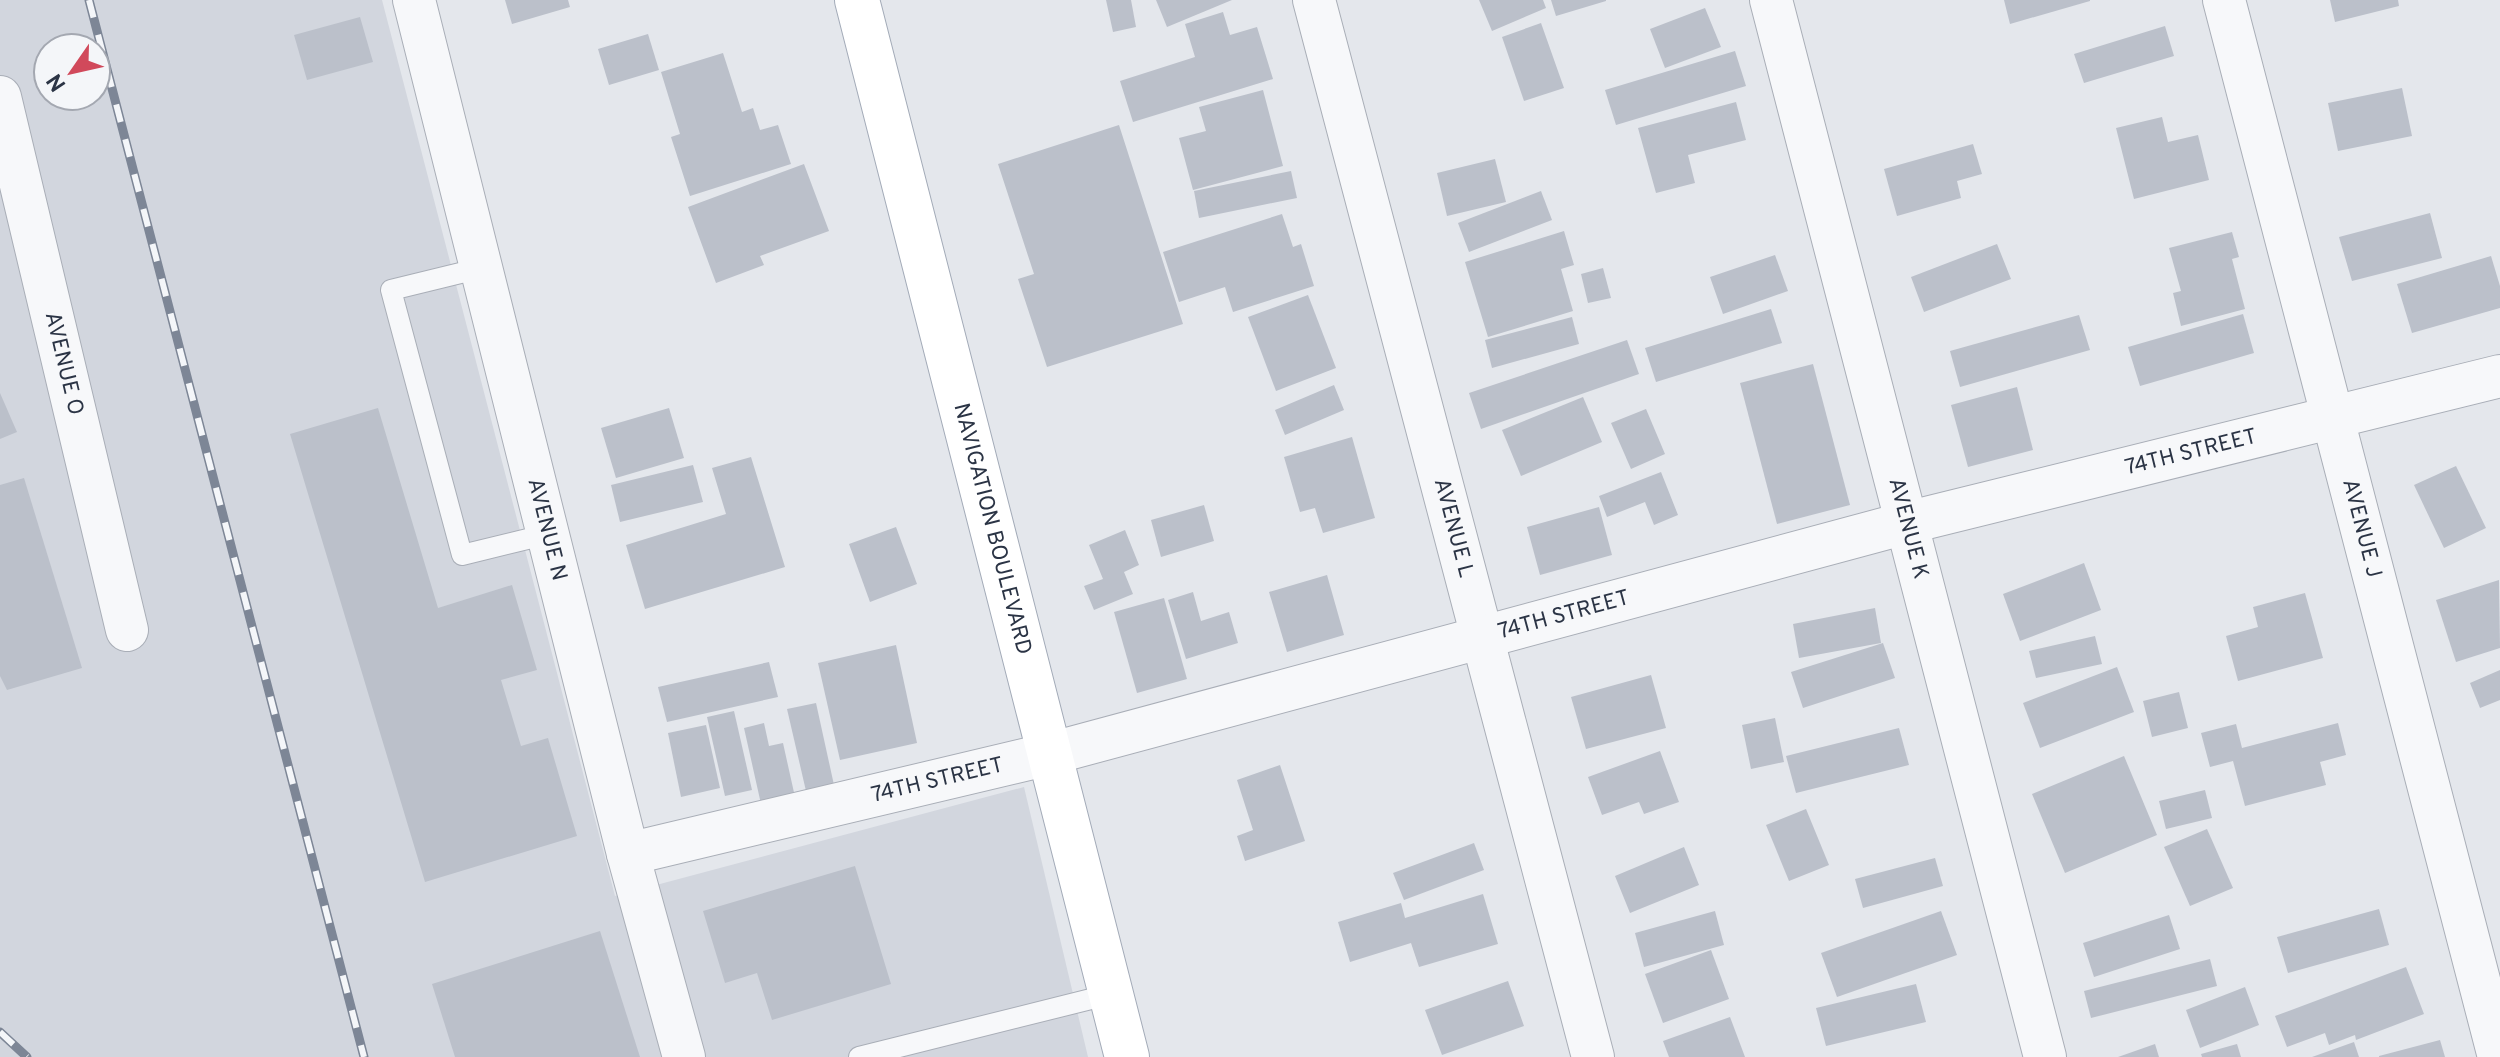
<svg xmlns="http://www.w3.org/2000/svg" width="2500" height="1057" font-family="Overpass,sans-serif">
	<style>
		.built { fill: #d2d6de; fill-rule: evenodd }
		.building { fill: #bbc0ca }
		.lines { fill: none; stroke-linecap: round; stroke-linejoin: round }
		.service-casing { stroke: #a9aeb7; stroke-width: 22 }
		.minor-casing { stroke: #a9aeb7; stroke-width: 44 }
		.primary-casing { stroke: #a3abb8; stroke-width: 46 }
		.service { stroke: #f7f8fa; stroke-width: 20 }
		.minor { stroke: #f7f8fa; stroke-width: 42 }
		.primary { stroke: #fff; stroke-width: 44 }
		.rail-casing { stroke: #7d8696; stroke-width: 9 }
		.rail { stroke: #f4f6f9; stroke-width: 6; stroke-dasharray: 18; stroke-linecap: butt }
		.labels { text-anchor: middle; dominant-baseline: central; stroke-width: 6; stroke-linejoin: round; paint-order: stroke }
		.street-label { font-size: 22px; fill: #2b3445; stroke: #f4f6f9 }
	</style>
	<rect width="100%" height="100%" fill="#e4e7ec"/>
	<!-- built -->
	<path class="built" d="M0,0h382l233,896 409,-109 64,270h-1088zM48,48h48v48h-48z"/>
	<!-- building -->
	<g class="building">
		<polygon points="505,0 568,0 570,7 512,24"/>
		<polygon points="1106,0 1131,0 1136,27 1113,32"/>
		<polygon points="1156,0 1232,0 1167,27"/>
		<polygon points="1479,0 1543,0 1546,8 1492,31"/>
		<polygon points="1551,0 1606,0 1606,1 1556,16"/>
		<polygon points="2004,0 2090,0 2090,1 2010,24"/>
		<polygon points="2330,0 2398,0 2399,6 2335,22"/>
		<polygon points="1705,8 1721,47 1665,68 1650,29"/>
		<polygon points="1223,12 1230,35 1257,27 1273,79 1133,122 1120,81 1195,57 1185,24"/>
		<polygon points="360,17 373,62 307,80 294,35"/>
		<polygon points="1541,23 1564,88 1524,101 1502,37"/>
		<polygon points="2165,26 2174,56 2084,83 2074,54"/>
		<polygon points="648,34 659,70 609,85 598,49"/>
		<polygon points="1735,51 1746,86 1616,125 1605,90"/>
		<polygon points="723,53 742,112 753,108 760,130 778,125 791,164 690,196 671,137 680,134 661,72"/>
		<polygon points="2402,88 2412,136 2338,151 2328,103"/>
		<polygon points="1263,90 1283,166 1193,190 1179,138 1206,131 1199,107"/>
		<polygon points="1736,102 1746,140 1688,155 1695,183 1656,193 1638,128"/>
		<polygon points="2162,117 2168,142 2198,135 2209,180 2134,199 2116,128"/>
		<polygon points="1119,125 1183,324 1047,367 1018,279 1034,274 998,164"/>
		<polygon points="1973,144 1982,174 1957,181 1961,198 1897,216 1884,169"/>
		<polygon points="1495,159 1506,202 1447,216 1437,173"/>
		<polygon points="804,164 829,231 760,256 764,265 716,283 688,207"/>
		<polygon points="1291,171 1297,198 1199,218 1194,191"/>
		<polygon points="1541,191 1552,220 1469,252 1458,223"/>
		<polygon points="2430,213 2442,258 2352,281 2339,237"/>
		<polygon points="1282,214 1293,247 1301,244 1314,286 1233,312 1225,287 1179,302 1163,252"/>
		<polygon points="1564,231 1574,265 1561,269 1573,311 1488,337 1465,262"/>
		<polygon points="2232,232 2239,257 2232,259 2245,309 2181,326 2173,293 2181,291 2169,248"/>
		<polygon points="1997,244 2011,279 1924,312 1911,277"/>
		<polygon points="1775,255 1788,291 1723,314 1710,277"/>
		<polygon points="2491,256 2500,286 2500,308 2412,333 2397,284"/>
		<polygon points="1603,268 1611,298 1588,303 1581,274"/>
		<polygon points="1308,295 1336,368 1276,391 1248,317"/>
		<polygon points="1771,309 1782,343 1656,382 1645,348"/>
		<polygon points="2243,314 2254,353 2140,386 2128,347"/>
		<polygon points="2079,315 2090,350 1960,387 1950,351"/>
		<polygon points="1572,317 1579,344 1492,368 1485,340"/>
		<polygon points="1627,340 1639,374 1481,429 1469,393"/>
		<polygon points="1813,364 1850,505 1777,524 1740,383"/>
		<polygon points="1334,385 1344,410 1285,435 1275,410"/>
		<polygon points="2017,387 2033,450 1968,467 1951,405"/>
		<polygon points="0,393 17,432 0,439"/>
		<polygon points="1583,397 1602,442 1521,476 1502,430"/>
		<polygon points="378,408 438,608 512,585 537,670 501,680 521,746 548,738 577,836 425,882 290,434"/>
		<polygon points="669,408 684,458 616,478 601,428"/>
		<polygon points="1646,409 1665,454 1631,469 1611,423"/>
		<polygon points="1352,437 1375,518 1323,533 1315,508 1300,512 1284,457"/>
		<polygon points="751,457 785,567 645,609 626,545 726,514 712,468"/>
		<polygon points="693,465 703,502 620,522 611,485"/>
		<polygon points="2456,466 2486,528 2444,548 2414,485"/>
		<polygon points="1661,472 1678,515 1654,525 1645,502 1607,517 1599,496"/>
		<polygon points="24,478 82,668 7,690 0,676 0,485"/>
		<polygon points="1204,505 1214,541 1161,557 1151,520"/>
		<polygon points="1599,507 1612,555 1540,575 1527,527"/>
		<polygon points="896,527 917,584 870,602 849,544"/>
		<polygon points="1125,530 1139,565 1124,572 1133,594 1094,610 1084,586 1103,579 1089,545"/>
		<polygon points="2084,563 2101,610 2020,641 2003,594"/>
		<polygon points="1327,575 1344,635 1287,652 1269,592"/>
		<polygon points="2499,580 2500,648 2456,662 2436,600"/>
		<polygon points="1193,592 1201,621 1229,612 1238,643 1186,659 1168,600"/>
		<polygon points="2305,593 2323,658 2238,681 2226,636 2258,627 2253,607"/>
		<polygon points="1164,598 1187,679 1137,693 1114,612"/>
		<polygon points="1875,608 1881,643 1799,658 1793,624"/>
		<polygon points="2095,636 2102,664 2036,678 2029,651"/>
		<polygon points="1883,643 1895,678 1803,708 1791,672"/>
		<polygon points="896,645 917,743 840,760 818,663"/>
		<polygon points="769,662 778,697 667,722 658,687"/>
		<polygon points="2117,667 2134,712 2040,748 2023,703"/>
		<polygon points="2500,670 2500,700 2480,708 2470,683"/>
		<polygon points="1651,675 1666,728 1586,749 1571,697"/>
		<polygon points="2179,692 2188,728 2152,737 2143,701"/>
		<polygon points="816,703 834,785 806,791 787,709"/>
		<polygon points="734,711 752,790 725,796 707,717"/>
		<polygon points="1775,718 1784,762 1751,769 1742,725"/>
		<polygon points="764,723 769,746 783,743 795,797 761,804 744,728"/>
		<polygon points="2338,723 2346,755 2320,762 2326,785 2245,806 2233,761 2210,767 2201,733 2236,724 2242,748"/>
		<polygon points="706,725 720,788 681,797 668,733"/>
		<polygon points="1899,728 1909,765 1796,793 1786,756"/>
		<polygon points="1660,751 1679,802 1644,814 1639,802 1602,815 1588,777"/>
		<polygon points="2124,756 2157,835 2065,873 2032,794"/>
		<polygon points="1280,765 1305,841 1245,861 1237,836 1253,830 1237,780"/>
		<polygon points="2205,790 2212,818 2166,829 2159,801"/>
		<polygon points="1806,809 1829,865 1789,881 1766,825"/>
		<polygon points="2207,829 2233,888 2190,906 2164,847"/>
		<polygon points="1474,843 1484,870 1404,900 1393,873"/>
		<polygon points="1684,847 1699,885 1630,913 1615,876"/>
		<polygon points="1935,858 1943,886 1863,908 1855,879"/>
		<polygon points="855,866 891,984 772,1020 757,973 725,983 703,911"/>
		<polygon points="1483,894 1498,944 1419,967 1411,943 1350,962 1338,922 1401,903 1405,918"/>
		<polygon points="2379,909 2389,945 2288,973 2277,937"/>
		<polygon points="1715,911 1724,945 1644,967 1635,933"/>
		<polygon points="1941,911 1957,955 1837,997 1821,953"/>
		<polygon points="2169,915 2180,949 2094,977 2083,943"/>
		<polygon points="600,931 640,1057 455,1057 432,984"/>
		<polygon points="1711,950 1729,999 1663,1023 1645,974"/>
		<polygon points="2210,959 2217,986 2091,1018 2084,991"/>
		<polygon points="2406,967 2424,1014 2356,1040 2355,1035 2329,1045 2325,1033 2287,1047 2275,1016"/>
		<polygon points="1508,981 1524,1026 1442,1055 1425,1010"/>
		<polygon points="1916,984 1926,1022 1826,1046 1816,1008"/>
		<polygon points="2245,987 2259,1025 2200,1048 2186,1010"/>
		<polygon points="1730,1017 1745,1057 1669,1057 1663,1041"/>
		<polygon points="2440,1040 2445,1057 2379,1057 2379,1056"/>
		<polygon points="2354,1042 2359,1057 2312,1057"/>
		<polygon points="2155,1044 2159,1057 2118,1057"/>
		<polygon points="2237,1044 2241,1057 2202,1057 2201,1054"/>
	</g>
	<g class="lines">
		<!-- service casing -->
		<g class="service-casing">
			<g id="service">
				<polyline points="481,268 391,290 462,555 548,534"/>
				<polyline points="859,1057 1111,994"/>
			</g>
		</g>
		<!-- minor casing -->
		<g class="minor-casing">
			<g id="minor">
				<path id="s1" d="M414,0l214,854 56,203"/>
				<path id="s2" d="M1314,0l279,1057"/>
				<path id="s3" d="M1771,0l274,1057"/>
				<path id="s4" d="M2224,0l275,1057"/>
				<path id="s5" d="M0,97l127,533"/>
				<path id="s6" d="M628,854l421,-100 857,-231 594,-147"/>
			</g>
		</g>
		<!-- primary casing -->
		<g class="primary-casing">
			<g id="primary">
				<path id="s7" d="M857,0l270,1057"/>
			</g>
		</g>
		<!-- service -->
		<use href="#service" class="service"/>
		<!-- minor -->
		<use href="#minor" class="minor"/>
		<!-- primary -->
		<use href="#primary" class="primary"/>
		<!-- rail casing -->
		<g class="rail-casing">
			<g id="rail">
				<polyline points="89,0 364,1057"/>
				<polyline points="0,1032 27,1057"/>
			</g>
		</g>
		<!-- rail -->
		<use href="#rail" class="rail"/>
	</g>
	<g class="labels">
		<!-- street labels -->
		<g class="street-label">
			<text stroke="none"><textPath href="#s5" startOffset="274">AVENUE O</textPath></text>
			<text stroke="none"><textPath href="#s6" startOffset="1614">74TH STREET</textPath></text>
			<text stroke="none"><textPath href="#s4" startOffset="546">AVENUE J</textPath></text>
			<text stroke="none"><textPath href="#s1" startOffset="546">AVENUE N</textPath></text>
			<text stroke="none"><textPath href="#s7" startOffset="546">NAVIGATION BOULEVARD</textPath></text>
			<text stroke="none"><textPath href="#s2" startOffset="546">AVENUE L</textPath></text>
			<text stroke="none"><textPath href="#s3" startOffset="546">AVENUE K</textPath></text>
			<text stroke="none"><textPath href="#s6" startOffset="966">74TH STREET</textPath></text>
			<text stroke="none"><textPath href="#s6" startOffset="318">74TH STREET</textPath></text>
		</g>
	</g>
	<!-- north arrow -->
	<g transform="translate(72 72) rotate(236)"><circle r="38" fill="#f4f6f9" stroke="#a4a8b1" stroke-width="2"/>
	<path d="M0-6L14 30L0 20L-14 30Z" fill="#d1495b"/>
	<text y="-12" font-size="22" font-weight="bold" text-anchor="middle" fill="#2b3445">N</text>
	</g>
</svg>
